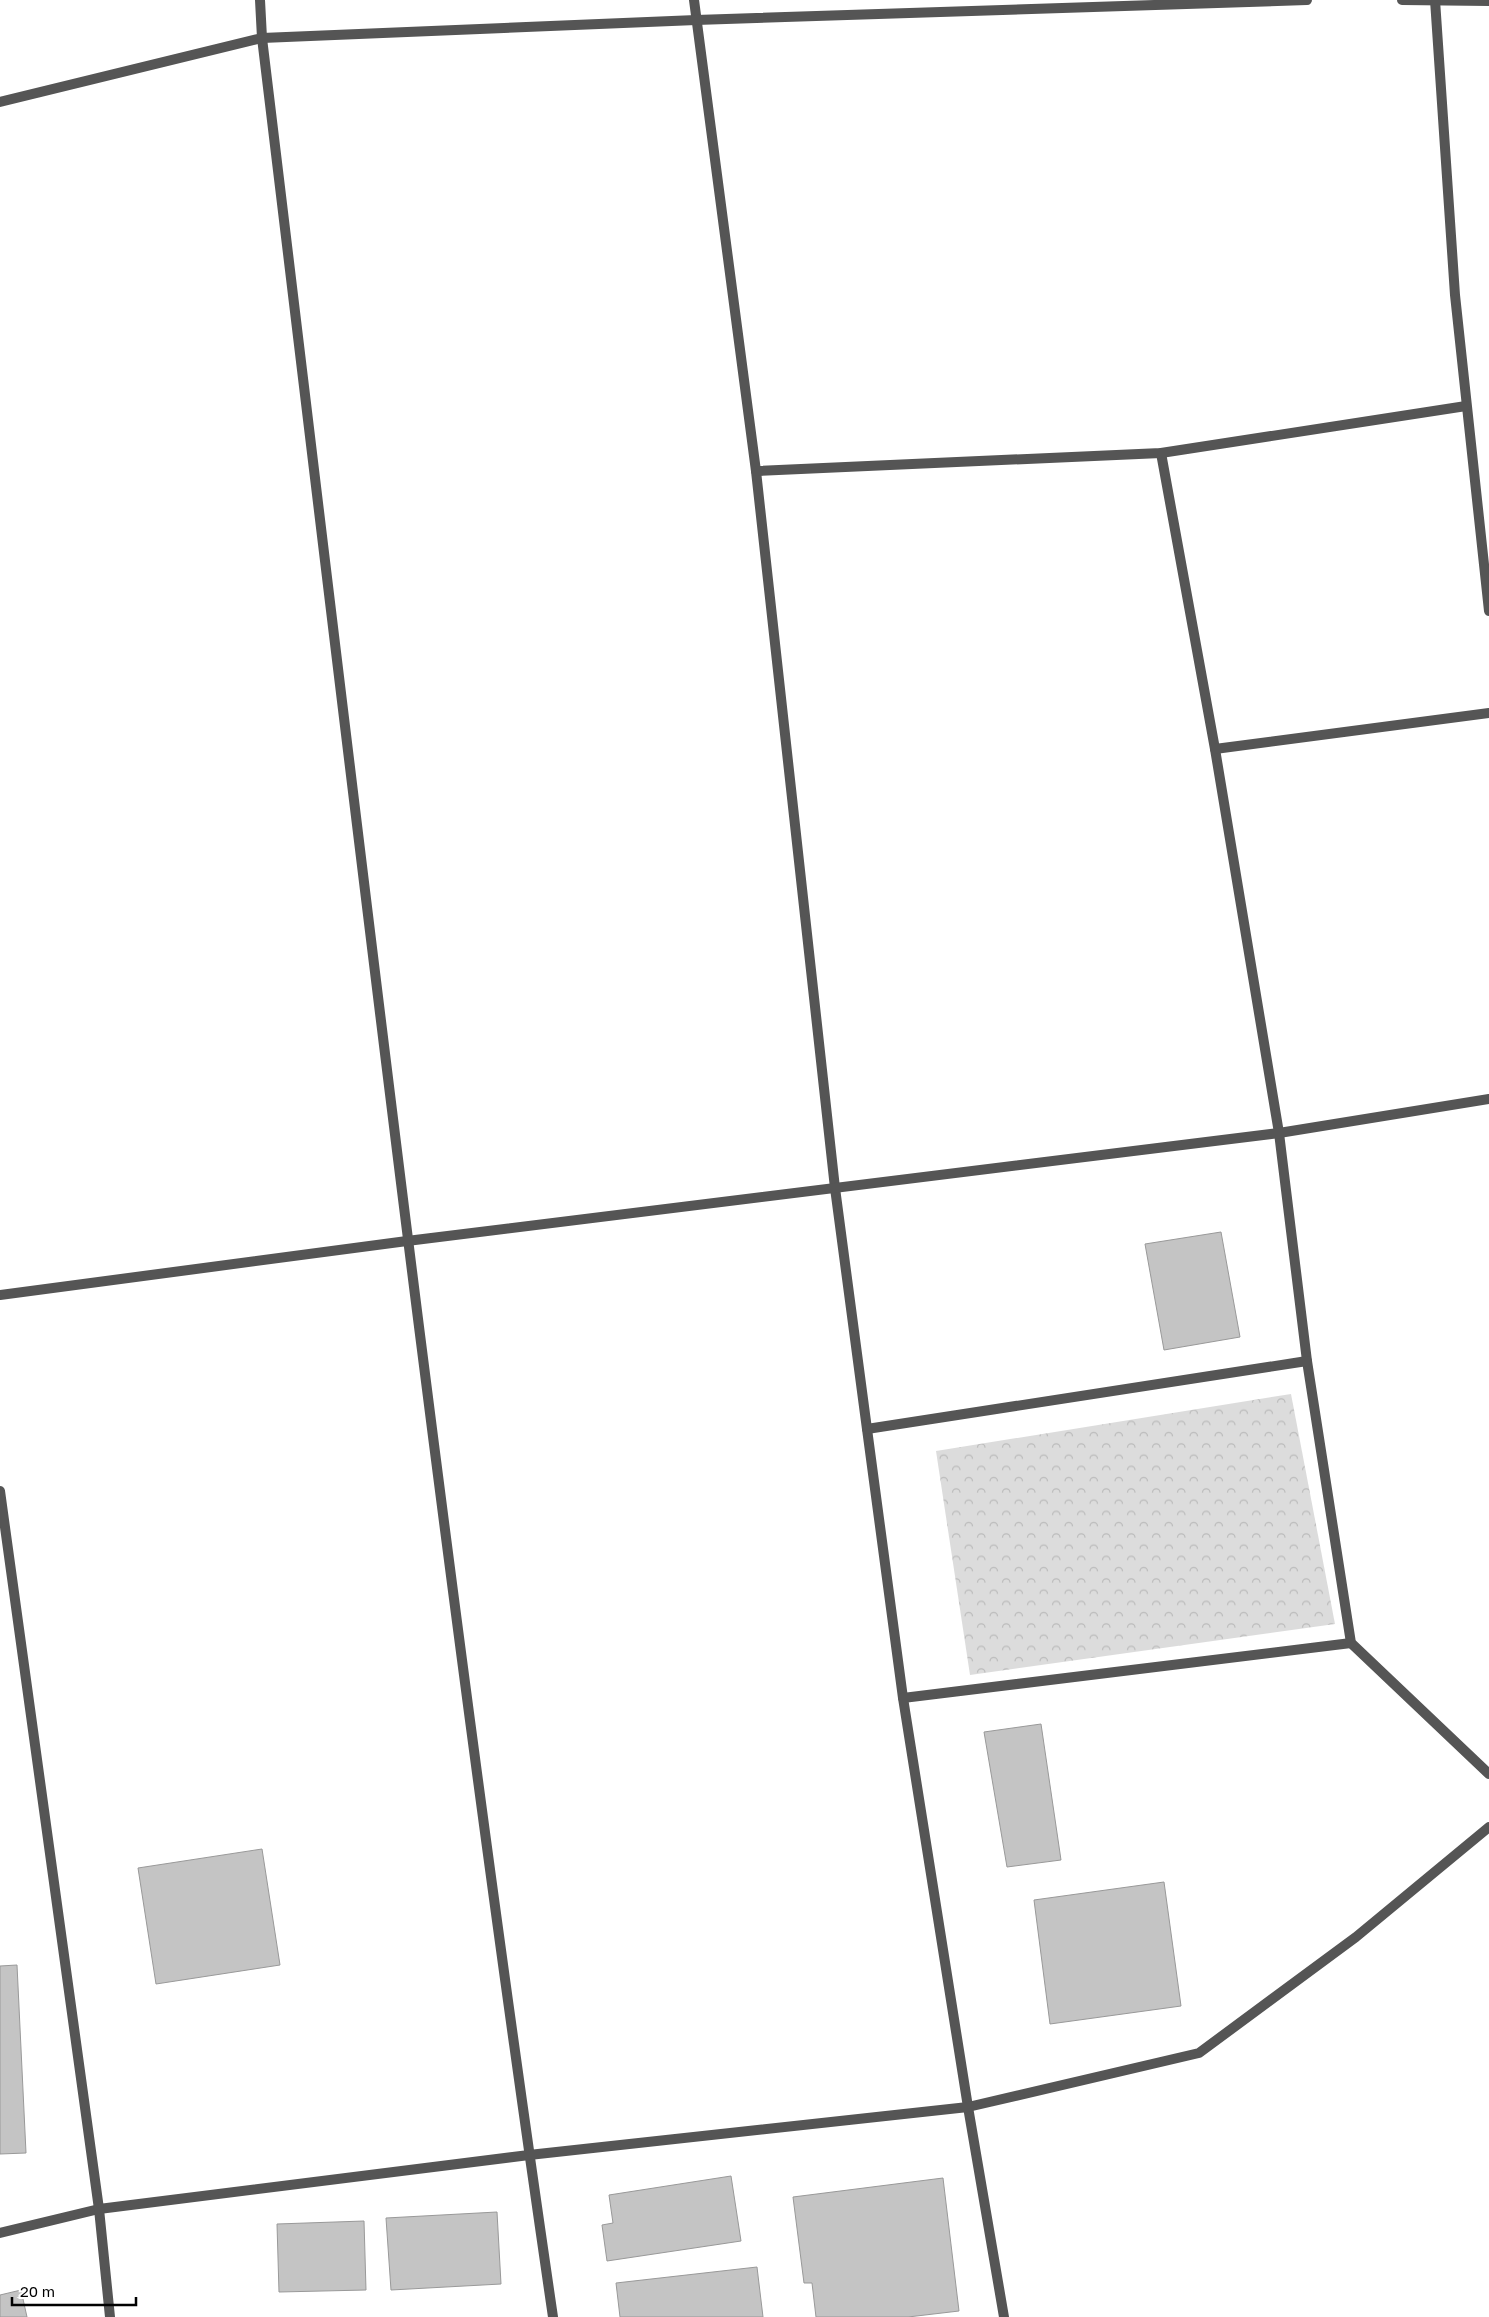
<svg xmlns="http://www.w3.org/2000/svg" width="1489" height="2317" font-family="'Golos Text',sans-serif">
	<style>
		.park { fill: url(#park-crowns) }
		.building { fill: #c4c4c4; stroke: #999 }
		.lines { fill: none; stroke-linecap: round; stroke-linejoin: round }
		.minor { stroke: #555; stroke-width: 10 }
		.tertiary { stroke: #555; stroke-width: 10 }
	</style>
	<defs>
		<pattern id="park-crowns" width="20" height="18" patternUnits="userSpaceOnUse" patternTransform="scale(1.25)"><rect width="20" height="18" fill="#dcdcdc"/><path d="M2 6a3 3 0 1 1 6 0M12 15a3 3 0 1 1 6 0" fill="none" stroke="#bbb"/></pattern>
	</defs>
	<rect width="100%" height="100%" fill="#fff"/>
	<!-- park -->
	<polygon class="park" points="1291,1394 1335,1624 970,1675 936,1451"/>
	<!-- building -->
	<g class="building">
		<polygon points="1221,1232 1240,1337 1164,1350 1145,1244"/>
		<polygon points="1041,1724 1061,1860 1007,1867 984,1732"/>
		<polygon points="262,1849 280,1965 156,1984 138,1868"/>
		<polygon points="1164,1882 1181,2006 1050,2024 1034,1900"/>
		<polygon points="17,1965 26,2153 0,2154 0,1966"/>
		<polygon points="731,2176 741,2241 607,2261 602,2225 613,2223 609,2195"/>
		<polygon points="943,2178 959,2311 908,2317 816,2317 812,2283 804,2283 793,2197"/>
		<polygon points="497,2212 501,2284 391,2290 386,2218"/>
		<polygon points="364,2221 366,2290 279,2292 277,2224"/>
		<polygon points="757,2267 763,2317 620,2317 616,2283"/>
		<polygon points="21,2290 27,2317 0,2317 0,2295"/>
	</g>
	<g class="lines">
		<!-- minor -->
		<g class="minor">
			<path d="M260,0l2,38c92,760 180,1521 291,2279"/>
			<polyline points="694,0 756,471 835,1188 867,1429 903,1698 968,2107 1004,2317"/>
			<polyline points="1402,0 1489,1"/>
			<polyline points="1435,0 1455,295 1489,611"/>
			<polyline points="0,102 262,38 696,20 1307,0"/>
			<polyline points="1161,453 1215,749 1279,1133 1307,1361 1351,1643 1489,1774"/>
			<polyline points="756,471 1161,453 1466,406"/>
			<polyline points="1215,749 1489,713"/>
			<polyline points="0,1295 407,1241 1279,1133 1489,1099"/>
			<polyline points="867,1429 1307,1361"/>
			<polyline points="903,1698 1351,1643"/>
			<polyline points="0,2233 99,2209 529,2155 968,2107 1199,2053 1356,1937 1489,1827"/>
		</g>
		<!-- tertiary -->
		<polyline class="tertiary" points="0,1491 99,2209 110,2317"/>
	</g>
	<!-- scale -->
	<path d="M12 2297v8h124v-8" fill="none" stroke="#000000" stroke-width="2.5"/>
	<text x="20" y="2297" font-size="15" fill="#000000" stroke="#ffffff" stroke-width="4" paint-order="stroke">20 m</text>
</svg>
